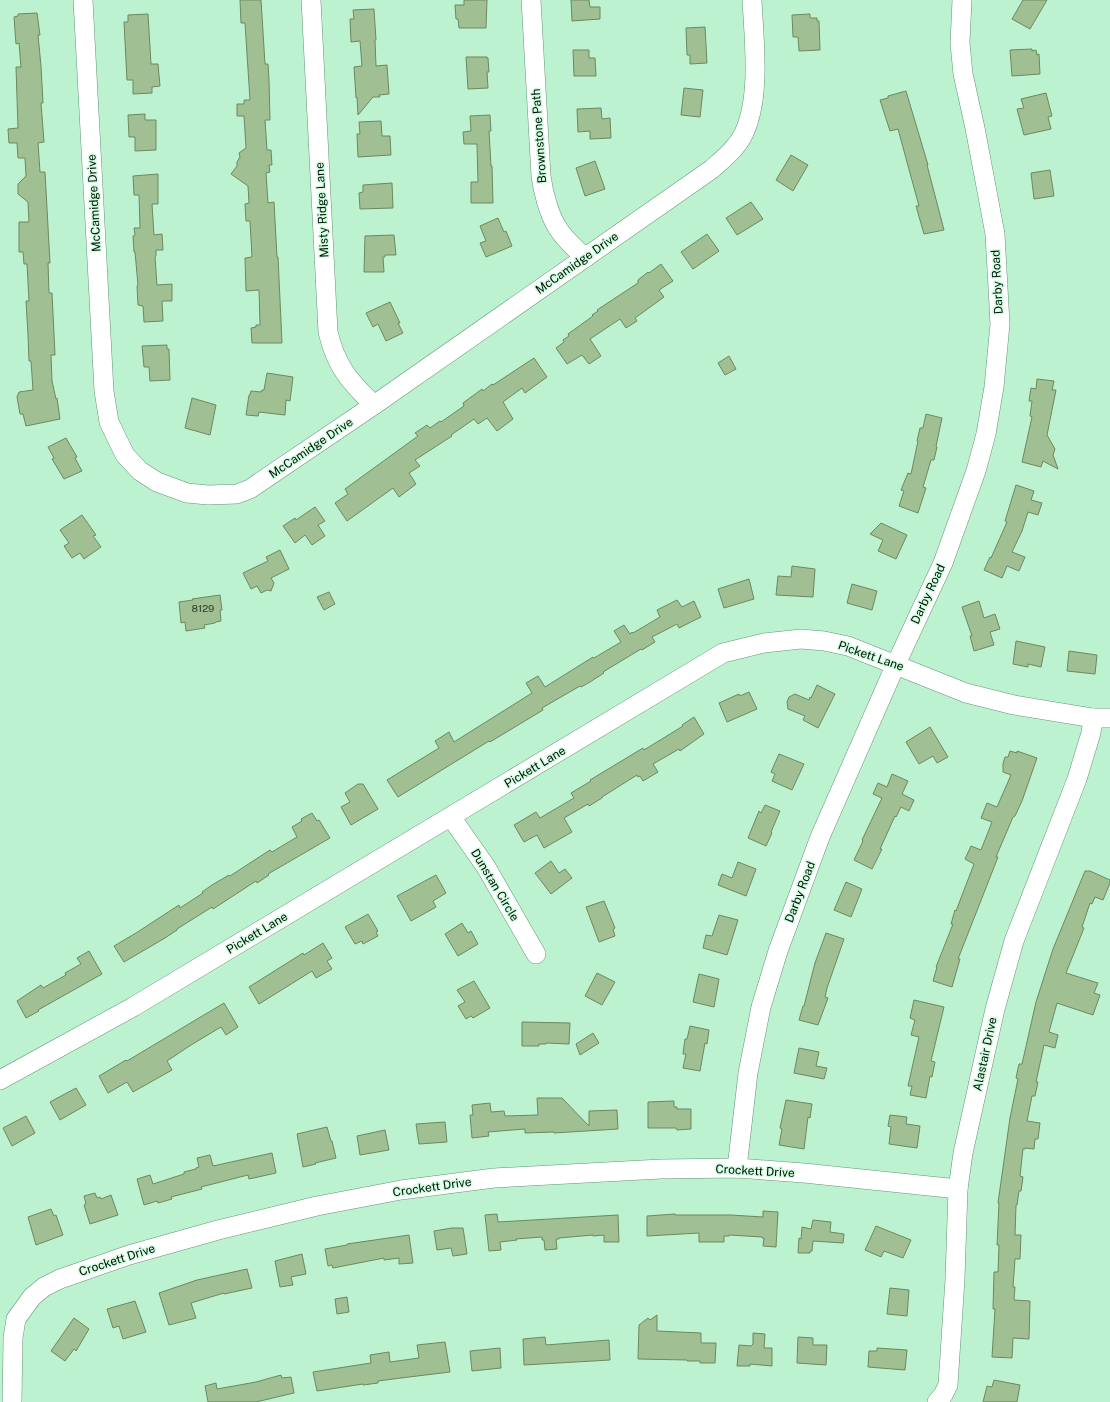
<svg xmlns="http://www.w3.org/2000/svg" width="1110" height="1402" font-family="'Public Sans',sans-serif">
	<style>
		.building { fill: #a0bf92; stroke: #6b895e }
		.lines { fill: none; stroke-linecap: round; stroke-linejoin: round }
		.minor-casing { stroke: #639575; stroke-width: 20 }
		.minor { stroke: #fff; stroke-width: 19 }
		.labels { text-anchor: middle; dominant-baseline: central; stroke-width: 3; stroke-linejoin: round; paint-order: stroke }
		.number-label { font-size: 10px; fill: #293c29 }
		.street-label { font-size: 12px; fill: #011106; stroke: #d2fde1 }
	</style>
	<rect width="100%" height="100%" fill="#bdf2d0"/>
	<!-- building -->
	<g class="building">
		<polygon points="240,0 261,0 265,64 268,64 269,80 270,120 265,120 267,150 271,150 272,165 269,165 270,172 266,173 268,203 274,202 277,257 278,257 282,343 252,343 251,328 256,327 256,325 260,325 259,290 246,291 245,258 252,257 250,221 246,221 245,204 249,203 248,186 231,174 237,166 237,162 240,157 239,153 246,148 244,116 237,116 237,104 244,104 244,100 250,100 245,23 241,23"/>
		<polygon points="464,0 487,0 486,28 459,28 458,19 456,19 455,5 464,5"/>
		<polygon points="571,0 589,0 590,7 600,7 600,19 572,21"/>
		<polygon points="1023,0 1047,0 1030,29 1012,19"/>
		<polygon points="374,9 376,40 375,40 376,66 387,65 389,94 379,95 380,97 373,97 358,115 357,97 356,98 354,67 362,66 360,41 351,42 350,19 354,19 353,10"/>
		<polygon points="37,13 40,35 38,35 41,66 43,103 41,103 44,142 38,143 40,172 45,172 50,263 48,263 49,293 52,293 55,355 51,355 52,381 56,399 57,398 60,419 26,426 23,414 20,414 17,397 19,392 33,390 31,361 29,361 28,335 26,301 29,301 27,264 24,264 23,252 19,252 19,222 29,222 28,202 18,194 18,184 26,176 25,158 18,158 17,143 9,143 8,129 18,128 16,67 21,67 19,43 16,44 14,17 18,16 18,14"/>
		<polygon points="148,14 151,64 158,64 160,86 152,87 152,93 133,94 133,80 127,80 124,22 128,22 128,15"/>
		<polygon points="810,14 810,18 817,18 817,21 819,21 820,50 799,51 798,37 793,37 792,15"/>
		<polygon points="705,27 707,63 690,64 690,55 687,55 686,28"/>
		<polygon points="1032,49 1032,51 1036,50 1037,55 1039,54 1040,74 1012,76 1010,50"/>
		<polygon points="573,50 589,50 589,58 595,58 596,76 574,76"/>
		<polygon points="466,57 487,57 487,58 488,58 489,72 487,72 488,88 468,89"/>
		<polygon points="684,88 703,90 700,117 681,115"/>
		<polygon points="906,91 928,165 927,165 944,230 924,234 916,206 919,206 898,129 890,131 880,100 888,98 888,96"/>
		<polygon points="1046,93 1052,116 1048,117 1051,129 1024,135 1017,109 1024,108 1021,99"/>
		<polygon points="601,108 602,119 610,118 611,138 590,139 590,131 578,132 577,109"/>
		<polygon points="145,114 145,120 156,120 156,150 135,151 135,137 129,137 128,115"/>
		<polygon points="490,115 491,131 489,131 491,166 492,166 493,203 471,203 471,182 478,182 477,144 464,144 463,132 471,131 470,116"/>
		<polygon points="381,121 382,136 390,136 391,155 358,157 357,134 360,134 359,122"/>
		<polygon points="791,155 808,165 793,191 776,180"/>
		<polygon points="595,161 605,189 585,196 576,168"/>
		<polygon points="1050,170 1054,196 1034,199 1031,173"/>
		<polygon points="158,174 158,204 152,204 154,235 162,234 163,250 156,250 156,256 155,257 157,285 172,284 172,301 162,301 163,321 144,322 143,306 138,305 137,286 138,285 135,252 134,252 133,236 135,235 134,228 140,228 139,195 134,195 133,176"/>
		<polygon points="392,183 393,208 360,209 359,193 363,192 363,185"/>
		<polygon points="751,202 763,219 737,235 726,218"/>
		<polygon points="498,218 504,232 506,231 512,246 486,257 480,243 486,241 480,226"/>
		<polygon points="707,234 719,251 693,269 681,252"/>
		<polygon points="394,235 396,255 385,255 385,257 383,257 384,272 364,272 365,236"/>
		<polygon points="661,264 673,281 659,290 664,297 635,318 637,321 626,328 620,319 590,339 601,356 589,364 582,355 567,364 556,348 564,342 563,340 569,336 568,334 593,316 592,315 598,311 597,310 638,283 638,280 648,272 649,273"/>
		<polygon points="390,302 400,323 398,323 403,333 386,341 378,324 373,327 366,313"/>
		<polygon points="167,345 167,349 169,349 170,380 150,381 149,367 144,367 142,346"/>
		<polygon points="729,356 736,369 725,375 718,363"/>
		<polygon points="534,358 547,377 525,393 522,388 503,402 513,419 497,431 487,418 478,424 474,419 451,435 452,436 415,460 420,466 409,473 416,484 399,497 393,488 347,521 335,503 348,494 345,489 418,436 415,433 427,425 430,428 440,421 441,422 464,406 463,403 482,389 483,391 492,384 493,385"/>
		<polygon points="267,373 293,377 290,401 286,400 285,415 259,412 258,416 246,415 249,395 250,395 251,391 261,392 262,390 264,390"/>
		<polygon points="1037,379 1054,381 1052,390 1056,390 1047,435 1055,449 1053,455 1058,469 1043,461 1041,467 1022,462 1032,417 1030,416 1032,401 1029,401 1031,388 1036,389"/>
		<polygon points="192,398 216,405 210,435 185,428"/>
		<polygon points="926,414 942,418 936,446 937,447 934,460 931,460 923,487 926,488 918,513 899,506 904,491 901,490 908,473 911,474 918,441 917,441 920,428 923,428"/>
		<polygon points="66,438 77,457 75,458 82,471 64,479 52,459 54,458 48,447"/>
		<polygon points="1016,485 1034,491 1031,500 1042,503 1038,515 1028,512 1022,531 1012,552 1025,557 1019,571 1007,566 1002,578 984,570 990,557 991,558 1007,522 1005,521"/>
		<polygon points="315,507 325,521 318,525 325,536 312,545 305,535 295,543 283,526 295,518 296,520"/>
		<polygon points="82,515 96,535 93,536 101,547 84,559 80,553 72,558 64,546 69,543 60,530"/>
		<polygon points="881,523 907,535 896,559 878,551 883,540 870,534"/>
		<polygon points="280,550 289,569 271,578 274,583 271,591 267,590 261,593 257,586 251,589 243,573 268,561 266,557"/>
		<polygon points="792,566 815,569 813,597 776,595 778,576 791,577"/>
		<polygon points="749,579 754,599 724,608 718,589"/>
		<polygon points="852,584 877,591 872,610 847,603"/>
		<polygon points="329,592 335,604 324,610 317,597"/>
		<polygon points="220,595 222,610 220,610 221,621 216,622 215,623 204,625 205,628 186,631 185,622 181,623 179,602 193,600 192,599"/>
		<polygon points="677,600 682,607 694,601 701,617 679,628 677,624 652,637 655,642 642,650 641,649 603,672 604,673 590,682 581,687 580,686 542,708 543,710 490,742 489,741 398,797 387,780 439,748 435,741 449,732 454,742 532,693 526,683 538,676 545,687 593,657 594,658 621,642 614,631 624,625 630,634 632,632 633,633 660,617 657,610"/>
		<polygon points="979,601 984,618 995,614 1000,629 990,632 994,645 974,651 970,636 972,636 962,607"/>
		<polygon points="1016,641 1045,647 1041,667 1028,664 1028,667 1013,664"/>
		<polygon points="1069,651 1097,655 1095,674 1067,671"/>
		<polygon points="817,685 835,694 818,728 803,720 805,716 788,709 787,702 789,697 795,694 809,700 810,697 811,698"/>
		<polygon points="749,692 757,709 727,722 719,703 739,694 740,696"/>
		<polygon points="694,717 704,734 680,751 679,749 653,764 658,772 643,781 640,776 638,777 637,775 602,797 602,798 589,806 588,804 564,818 572,832 544,848 537,835 524,842 514,825 536,812 540,818 574,798 571,793 591,781 590,780 643,748 644,750 683,726 682,725"/>
		<polygon points="930,727 948,757 937,763 933,756 919,764 906,742"/>
		<polygon points="1010,751 1017,753 1017,751 1037,758 1022,801 1015,816 1013,817 996,857 998,857 958,959 960,959 952,987 933,981 937,967 936,967 953,924 951,924 955,910 956,911 974,864 965,859 971,846 981,850 992,822 981,818 987,803 997,807 1011,775 1003,772 1003,764 1005,757 1008,757"/>
		<polygon points="779,754 804,764 792,790 772,781 775,774 771,772"/>
		<polygon points="892,774 908,781 902,794 914,800 909,811 901,807 896,817 895,816 880,849 882,849 872,869 854,860 863,841 862,840 882,798 873,794 878,783 887,787"/>
		<polygon points="358,784 363,784 378,809 351,825 341,807 350,802 345,793"/>
		<polygon points="765,805 780,811 771,832 772,833 766,846 748,838 759,811 761,813"/>
		<polygon points="312,813 317,821 319,820 330,838 268,874 269,875 257,883 256,881 213,909 212,907 177,929 177,930 165,938 124,962 114,946 136,933 179,905 180,908 203,893 202,892 212,885 229,875 230,876 270,850 272,852 297,837 292,827 302,821 301,819"/>
		<polygon points="551,861 559,873 565,869 572,878 551,894 535,873"/>
		<polygon points="738,862 756,869 746,896 718,885 722,874 732,878"/>
		<polygon points="1085,871 1090,871 1110,880 1110,883 1103,900 1095,897 1092,904 1090,903 1082,927 1084,928 1066,973 1098,983 1094,993 1100,995 1093,1015 1057,1003 1049,1032 1058,1035 1055,1048 1044,1045 1036,1082 1038,1082 1035,1096 1032,1096 1027,1121 1040,1123 1038,1139 1035,1139 1034,1149 1025,1148 1025,1149 1023,1149 1020,1176 1023,1177 1021,1191 1019,1191 1017,1205 1016,1205 1015,1235 1021,1235 1020,1259 1015,1259 1013,1287 1015,1287 1014,1300 1030,1301 1029,1339 1013,1338 1012,1358 992,1357 995,1309 993,1309 994,1272 998,1272 999,1245 997,1245 999,1203 998,1203 1010,1118 1018,1079 1016,1078 1019,1064 1022,1064 1036,1002 1053,949"/>
		<polygon points="436,875 446,893 433,901 436,907 411,921 397,896"/>
		<polygon points="846,882 862,889 851,917 834,910"/>
		<polygon points="604,901 615,928 613,929 615,936 599,942 586,907"/>
		<polygon points="368,914 378,931 376,932 378,936 363,944 362,941 355,944 345,927"/>
		<polygon points="719,915 738,920 727,955 703,948 706,935 712,936"/>
		<polygon points="462,923 468,933 471,931 478,944 458,956 445,934"/>
		<polygon points="826,933 844,939 827,988 825,997 828,998 818,1025 799,1020 803,1006 804,1006 815,963"/>
		<polygon points="323,943 332,958 327,961 332,969 316,978 312,971 259,1004 249,987 303,953 304,955"/>
		<polygon points="89,951 102,974 38,1010 39,1011 26,1018 17,1001 41,985 43,988 66,975 65,973 81,964 77,958"/>
		<polygon points="597,973 615,982 602,1005 585,996"/>
		<polygon points="699,974 719,979 714,1007 693,1002"/>
		<polygon points="474,981 490,1008 473,1018 471,1016 466,1019 458,1006 465,1002 457,990"/>
		<polygon points="914,1000 944,1007 931,1061 935,1062 932,1077 930,1076 926,1098 910,1095 912,1086 908,1086 919,1037 911,1035 915,1020 910,1018"/>
		<polygon points="224,1003 238,1027 226,1035 221,1027 191,1045 167,1061 172,1070 133,1092 127,1082 108,1093 99,1076 126,1060 127,1061"/>
		<polygon points="522,1022 570,1023 569,1044 546,1043 546,1044 539,1044 539,1046 522,1046"/>
		<polygon points="690,1026 709,1030 707,1044 705,1043 700,1071 683,1068 686,1054 683,1054 685,1039 687,1039"/>
		<polygon points="593,1033 599,1043 580,1055 576,1044"/>
		<polygon points="799,1048 819,1052 816,1066 827,1068 824,1079 794,1073"/>
		<polygon points="76,1088 86,1105 60,1120 50,1102"/>
		<polygon points="537,1098 562,1098 589,1126 589,1111 617,1110 618,1129 554,1133 554,1132 525,1133 525,1129 488,1132 489,1136 472,1138 470,1115 473,1115 472,1105 490,1103 491,1112 504,1111 505,1116 538,1115"/>
		<polygon points="786,1100 812,1104 810,1118 808,1117 804,1149 779,1145 782,1129 780,1128"/>
		<polygon points="674,1101 674,1107 677,1107 677,1109 691,1109 691,1129 677,1130 676,1128 648,1128 648,1102"/>
		<polygon points="890,1115 907,1117 906,1124 920,1126 917,1148 889,1144 891,1127 888,1126"/>
		<polygon points="26,1116 35,1133 12,1146 3,1128"/>
		<polygon points="445,1122 447,1142 419,1144 416,1124"/>
		<polygon points="327,1127 331,1141 332,1141 336,1158 315,1163 316,1164 303,1167 297,1134"/>
		<polygon points="385,1130 389,1150 360,1155 357,1136"/>
		<polygon points="272,1153 276,1173 249,1179 248,1175 201,1187 202,1189 171,1197 172,1199 158,1203 157,1201 144,1205 137,1179 150,1175 153,1184 184,1174 184,1172 196,1169 196,1168 199,1167 197,1158 210,1155 213,1166"/>
		<polygon points="95,1193 97,1198 100,1197 101,1199 111,1195 118,1215 90,1224 84,1205 86,1204 84,1196"/>
		<polygon points="51,1209 54,1216 56,1215 63,1235 36,1245 28,1217"/>
		<polygon points="763,1211 778,1212 776,1247 763,1246 764,1238 762,1238 762,1237 729,1235 729,1236 724,1236 724,1242 699,1242 699,1233 647,1236 647,1216 675,1214 675,1215 731,1215 763,1217"/>
		<polygon points="497,1214 498,1222 618,1215 619,1242 604,1242 604,1235 593,1236 593,1235 559,1238 559,1239 556,1239 557,1249 545,1250 544,1240 542,1240 542,1237 516,1239 517,1240 500,1242 501,1250 489,1251 485,1215"/>
		<polygon points="813,1220 831,1222 830,1232 844,1234 843,1243 813,1241 812,1251 810,1251 810,1253 798,1253 799,1238 801,1239 802,1227 811,1229"/>
		<polygon points="876,1226 911,1240 903,1258 884,1251 881,1257 865,1250"/>
		<polygon points="452,1228 463,1228 467,1254 453,1256 451,1248 437,1250 434,1231"/>
		<polygon points="409,1235 413,1263 399,1264 399,1258 384,1260 384,1258 333,1268 332,1265 328,1266 325,1249 347,1245 347,1244"/>
		<polygon points="302,1254 306,1274 291,1277 293,1285 280,1287 275,1261"/>
		<polygon points="247,1269 252,1288 224,1294 224,1293 191,1303 196,1318 169,1325 159,1293 197,1280"/>
		<polygon points="890,1288 909,1290 907,1316 887,1314"/>
		<polygon points="347,1297 349,1312 337,1314 335,1299"/>
		<polygon points="135,1301 146,1332 123,1339 119,1326 113,1328 107,1309"/>
		<polygon points="657,1315 657,1331 701,1333 701,1343 716,1343 715,1363 700,1363 700,1361 687,1361 687,1360 638,1359 639,1325 648,1318 650,1320"/>
		<polygon points="74,1318 89,1329 76,1351 74,1349 65,1361 51,1351"/>
		<polygon points="753,1333 765,1334 764,1348 772,1348 772,1366 750,1364 750,1366 737,1366 739,1345 751,1346 753,1344"/>
		<polygon points="545,1337 546,1345 609,1340 610,1360 524,1365 523,1339"/>
		<polygon points="798,1337 813,1338 813,1345 827,1345 826,1365 797,1363"/>
		<polygon points="445,1342 450,1372 401,1378 378,1381 378,1383 363,1385 363,1384 317,1391 313,1372 371,1363 370,1355 389,1352 390,1362 419,1358 417,1345"/>
		<polygon points="500,1348 501,1368 472,1371 470,1351"/>
		<polygon points="877,1348 907,1350 905,1370 868,1367 869,1351 877,1351"/>
		<polygon points="281,1375 282,1378 291,1377 294,1393 256,1402 208,1402 205,1386 216,1383 217,1389 256,1382"/>
		<polygon points="994,1380 1020,1385 1017,1402 983,1402 987,1386 992,1387"/>
	</g>
	<g class="lines">
		<!-- minor casing -->
		<g class="minor-casing">
			<g id="minor">
				<path d="M83,0l21,391 5,31 16,33 15,16 17,11 30,11 21,2 29,-1 13,-5 124,-84 338,-236c12,-11 25,-21 32,-36 17,-36 10,-94 8,-133"/>
				<path d="M311,0l17,332c8,34 21,49 46,73"/>
				<path d="M531,0l10,176c2,16 8,38 16,51 7,12 18,21 28,31"/>
				<polyline points="451,817 486,867 536,954"/>
				<polyline points="0,1080 133,1007 723,653 764,643 801,639 824,641 848,646 966,693 1014,705 1093,718 1110,718"/>
				<polyline points="737,1168 748,1073 761,1007 778,951 820,837 896,664 943,563 976,471 986,434 994,387 1000,324 995,234 975,128 963,74 960,43 962,0"/>
				<polyline points="12,1402 13,1338 16,1319 32,1297 44,1287 60,1279 129,1255 218,1230 317,1206 401,1190 494,1178 661,1169 737,1168 804,1173 958,1189"/>
				<polyline points="937,1402 943,1395 948,1385 955,1279 958,1189 963,1153 995,1009 1014,941 1077,779 1091,733 1093,718"/>
			</g>
		</g>
		<!-- minor -->
		<use href="#minor" class="minor"/>
	</g>
	<g class="labels">
		<!-- number labels -->
		<g class="number-label">
			<text x="203" y="608">8129</text>
		</g>
		<!-- street labels -->
		<g class="street-label">
			<text transform="translate(539 136) rotate(-94)">Brownstone Path</text>
			<text transform="translate(94 203) rotate(-93)">McCamidge Drive</text>
			<text transform="translate(322 210) rotate(-93)">Misty Ridge Lane</text>
			<text transform="translate(577 263) rotate(-35)">McCamidge Drive</text>
			<text transform="translate(997 282) rotate(-93)">Darby Road</text>
			<text transform="translate(311 448) rotate(-34)">McCamidge Drive</text>
			<text transform="translate(928 594) rotate(-65)">Darby Road</text>
			<text transform="translate(871 656) rotate(19)">Pickett Lane</text>
			<text transform="translate(535 767) rotate(-31)">Pickett Lane</text>
			<text transform="translate(495 885) rotate(59)">Dunstan Circle</text>
			<text transform="translate(800 892) rotate(-69)">Darby Road</text>
			<text transform="translate(257 933) rotate(-31)">Pickett Lane</text>
			<text transform="translate(985 1054) rotate(-78)">Alastair Drive</text>
			<text transform="translate(755 1171) rotate(3)">Crockett Drive</text>
			<text transform="translate(432 1187) rotate(-8)">Crockett Drive</text>
			<text transform="translate(117 1260) rotate(-18)">Crockett Drive</text>
		</g>
	</g>
</svg>
